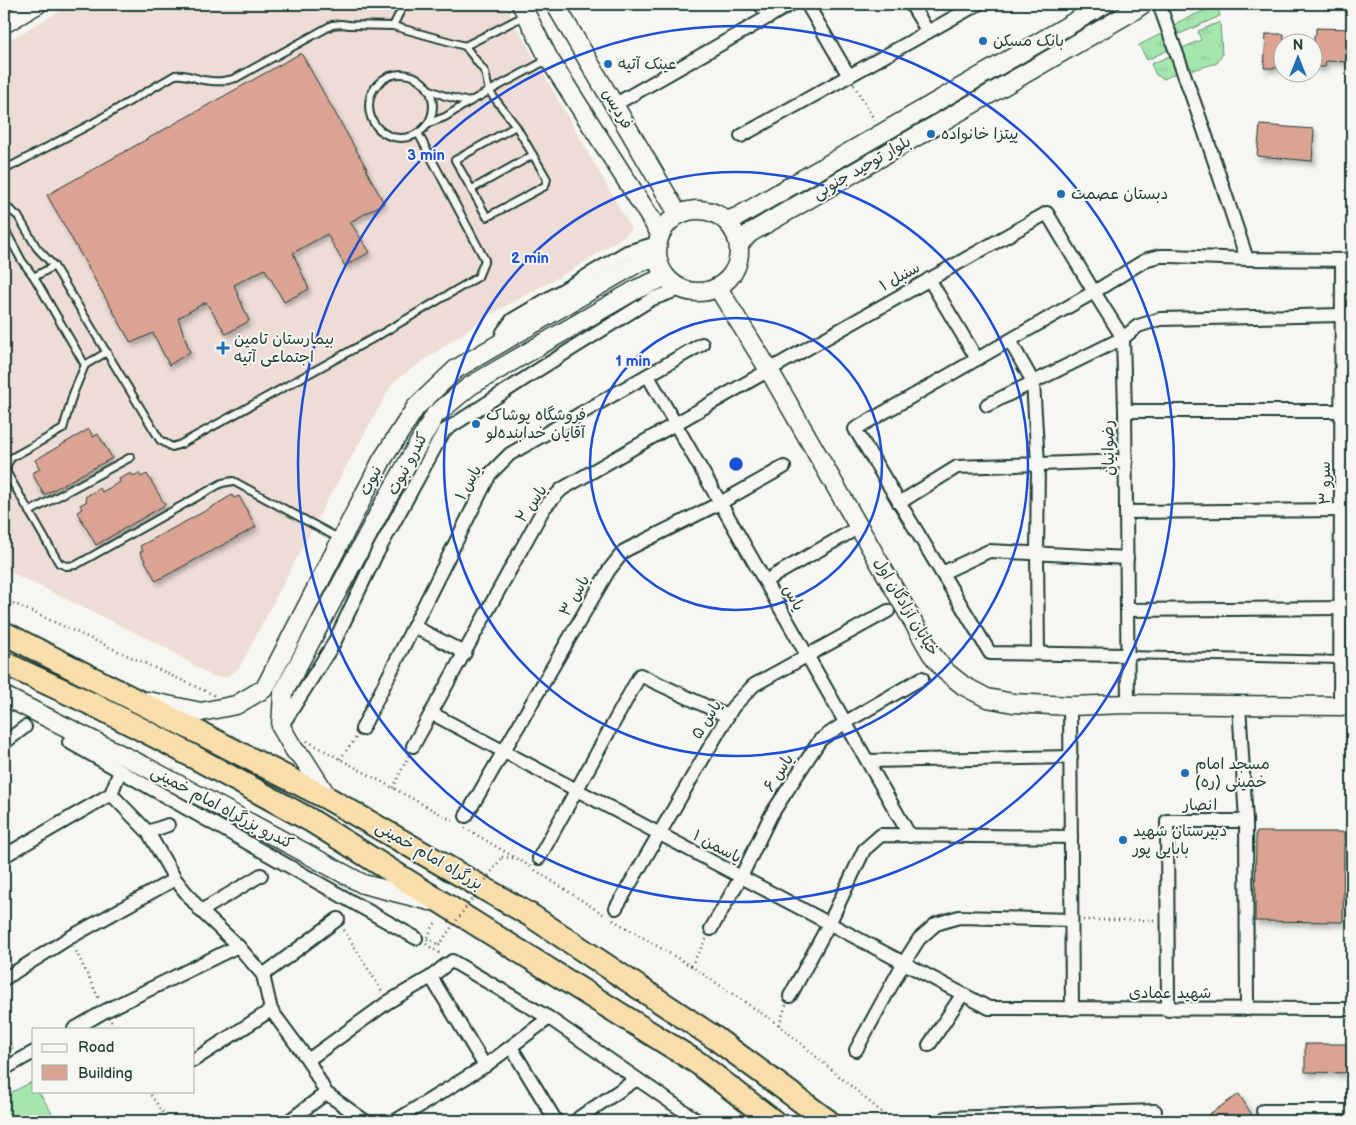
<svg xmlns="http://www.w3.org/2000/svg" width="1356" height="1125" font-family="'Balsamiq Sans','Playpen Sans Arabic',sans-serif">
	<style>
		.built { fill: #eeddd6 }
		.grass { fill: url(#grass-tufts); stroke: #629272 }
		.green { fill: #a5e6af; stroke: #629272 }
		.building { fill: #daa393; stroke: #1f3d34; filter: url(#shadow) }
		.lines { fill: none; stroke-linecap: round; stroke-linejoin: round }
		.lane-casing { stroke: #1f3d34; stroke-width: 10 }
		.street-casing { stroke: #1f3d34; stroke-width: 16 }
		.secondary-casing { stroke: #1f3d34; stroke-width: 21 }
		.highway-casing { stroke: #1f3d34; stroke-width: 26 }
		.path { stroke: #1f3d34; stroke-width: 2.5; stroke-dasharray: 1 4; stroke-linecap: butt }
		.lane { stroke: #f6f6f2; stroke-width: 6 }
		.street { stroke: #f6f6f2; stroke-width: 12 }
		.secondary { stroke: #f6f6f2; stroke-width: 18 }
		.highway { stroke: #f8deab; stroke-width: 22 }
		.path-bridge { stroke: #1f3d34; stroke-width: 2.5; stroke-dasharray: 1 4; stroke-linecap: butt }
		.ring { fill: none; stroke: #1d4ed8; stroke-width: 2.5 }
		.poi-dot { fill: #1f6fb2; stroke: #f6f6f2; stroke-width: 2 }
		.labels { text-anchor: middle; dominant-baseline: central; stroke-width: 4; stroke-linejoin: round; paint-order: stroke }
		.poi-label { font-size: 16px; fill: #1f3d34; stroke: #f6f6f2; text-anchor: start }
		.street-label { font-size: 16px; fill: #1f3d34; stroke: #f6f6f2 }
		.centre { fill: #1d4ed8; stroke: #f6f6f2; stroke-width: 2.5 }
		.ring-label { font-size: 15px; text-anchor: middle; font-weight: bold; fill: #1d4ed8; stroke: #f6f6f2; stroke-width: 4; stroke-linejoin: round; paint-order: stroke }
	</style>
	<defs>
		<pattern id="grass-tufts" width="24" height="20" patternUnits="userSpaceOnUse" patternTransform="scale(1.25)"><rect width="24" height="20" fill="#a5e6af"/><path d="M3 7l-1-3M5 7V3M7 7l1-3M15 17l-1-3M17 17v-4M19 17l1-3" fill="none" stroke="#8ec697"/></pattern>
		<filter id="shadow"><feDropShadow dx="2.5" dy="4" stdDeviation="2.5" flood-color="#0004"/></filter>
	</defs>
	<rect width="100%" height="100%" fill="#f6f6f2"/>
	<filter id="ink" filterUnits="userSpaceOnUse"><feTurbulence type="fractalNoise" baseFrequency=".02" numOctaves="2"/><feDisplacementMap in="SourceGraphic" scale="10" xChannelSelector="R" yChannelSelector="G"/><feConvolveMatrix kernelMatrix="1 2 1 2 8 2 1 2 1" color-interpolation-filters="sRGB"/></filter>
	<g filter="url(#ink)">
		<!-- built -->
		<polygon class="built" points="72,4 504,4 632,230 577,267 491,314 394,381 322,510 239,668 227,677 213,677 161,645 4,569 4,43"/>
		<!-- grass -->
		<g class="grass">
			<path d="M1214,8l4,1 2,7 -43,19c-3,-6 -4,-8 1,-13l30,-13z"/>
			<polygon points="1220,22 1222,55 1217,63 1193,70 1186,64 1180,49 1201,40 1198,31"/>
			<polygon points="1163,33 1170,49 1147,60 1139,45"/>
			<polygon points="1172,55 1178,72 1164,79 1156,75 1151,64"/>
		</g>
		<!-- green -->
		<g class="green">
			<polygon points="4,1034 13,1048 4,1055"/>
			<polygon points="32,1082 34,1085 34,1091 38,1091 57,1121 8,1121 4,1115 4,1096"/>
		</g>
		<!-- building -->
		<g class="building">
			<polygon points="1316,28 1352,29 1352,62 1326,61 1325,67 1314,67 1314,35 1316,35"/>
			<polygon points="1266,34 1284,34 1284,68 1264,68"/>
			<polygon points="301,53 367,169 366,170 384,203 350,222 370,252 345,266 327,234 293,253 309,289 284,302 265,269 234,285 249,321 226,334 206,302 178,318 190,352 169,365 153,333 131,343 47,195"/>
			<polygon points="1260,125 1314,129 1312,161 1257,156"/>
			<polygon points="89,429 93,437 98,434 112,458 44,495 32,473 40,469 35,460"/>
			<polygon points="131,473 133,476 139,473 141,477 147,474 165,505 96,545 77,512 82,509 80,505 87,501 85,497 100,488 102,492 120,482 119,479"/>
			<polygon points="232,495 234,498 239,496 256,527 156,581 140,552 143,551 140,546 207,510"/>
			<polygon points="1256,832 1344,832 1343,922 1255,921"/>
			<polygon points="1305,1044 1352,1044 1352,1073 1305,1072"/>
			<polygon points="1239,1094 1256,1121 1199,1121"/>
			<rect x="1325" y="1119" width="27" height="2"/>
		</g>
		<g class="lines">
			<!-- lane casing -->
			<g class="lane-casing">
				<g id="lane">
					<polyline points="393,26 404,4"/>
					<polyline points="465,46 526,15"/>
					<circle cx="401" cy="106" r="32"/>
					<polyline points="428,89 445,96 469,102"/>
					<polyline points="429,123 445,117 469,102 547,60"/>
					<path d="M4,170l87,-46 84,-49c10,-2 18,3 28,5 14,2 21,2 33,-2l96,-53 9,-1 8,1 44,1 72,20 20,26 4,19 27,35 31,53 -2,7 -58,31 -32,-57 61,-34"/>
					<polyline points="472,189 533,155"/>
					<polyline points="4,205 18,216 37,248 54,266 160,440 172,447 181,444 381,334 478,277 485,260 418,133"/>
					<polyline points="4,228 22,261 34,277 85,365"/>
					<polyline points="34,277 54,266"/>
					<polyline points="107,352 85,365 73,394 63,429 11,458 7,465 7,473 59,563 66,566 76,565 222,483 233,481 340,539"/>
					<polyline points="29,512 131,457"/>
					<polyline points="1127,655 1341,660"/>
				</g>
			</g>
			<!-- street casing -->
			<g class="street-casing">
				<g id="street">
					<polyline points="760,4 769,17"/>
					<polyline points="807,4 849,76"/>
					<polyline points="911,4 928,32"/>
					<polyline points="1159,4 1204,130 1247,259"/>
					<polyline points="614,105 791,4"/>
					<polyline points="741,136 978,4"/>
					<polyline points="929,279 977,359"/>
					<polyline points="1010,341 1033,382 1038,464 1037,554 1038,653"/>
					<polyline points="499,344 503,332 512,320 627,252 657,243"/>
					<polyline points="648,376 910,836"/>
					<polyline points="987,405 1123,338 1138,326 1160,319 1342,315"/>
					<polyline points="1125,411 1341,411"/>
					<polyline points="899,503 957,467 1126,461"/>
					<polyline points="1126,512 1342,510"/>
					<polyline points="942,573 989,551 1127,558"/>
					<polyline points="765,581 859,527"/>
					<polyline points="1127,610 1341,608"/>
					<polyline points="415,627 465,653"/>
					<polyline points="1127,655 990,653 855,429 1094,292 1139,264 1148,259 1160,256 1171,256 1247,259 1352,260"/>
					<polyline points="1070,706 1072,1009"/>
					<polyline points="1340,706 1342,260"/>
					<polyline points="431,713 989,1008 1352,1009"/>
					<polyline points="281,727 334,643 375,557 444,431 538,370 652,299 680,289"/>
					<polyline points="362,729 490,474 510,454 702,344"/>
					<polyline points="69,742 416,938"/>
					<polyline points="4,743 25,727"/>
					<polyline points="413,746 544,508 562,489 769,370 1047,213 1094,292 1123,338 1125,411 1128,704"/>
					<polyline points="868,761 1071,757"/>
					<polyline points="111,794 148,832 175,879 201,911 238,946 263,975 271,1010 308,1060 326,1093 365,1121"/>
					<polyline points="466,816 609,570 624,551 720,503 784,467"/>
					<polyline points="1246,821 1247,1009"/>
					<polyline points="148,832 168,825"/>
					<polyline points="4,856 111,794 120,771"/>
					<polyline points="539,858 640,675 727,716"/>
					<polyline points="616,908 733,707 754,685 888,611"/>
					<polyline points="201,911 261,875"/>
					<polyline points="711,929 741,877 771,815 820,740 846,722 922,678"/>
					<polyline points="452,961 549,1018 698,1121"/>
					<polyline points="263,975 338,919"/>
					<polyline points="431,977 485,1066"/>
					<polyline points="4,979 69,938 175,879"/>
					<polyline points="790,996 829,924 864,850 881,835 1071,837"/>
					<polyline points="1168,1010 1167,821 1246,821 1239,704"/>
					<polyline points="74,1029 105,1011 238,946"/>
					<polyline points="929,1045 962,995"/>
					<polyline points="511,1047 556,1121"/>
					<polyline points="856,1050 903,964 919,939 936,924 959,917 1071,920"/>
					<polyline points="194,1060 271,1010"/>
					<polyline points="308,1060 388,1002 431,977 447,964"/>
					<polyline points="4,1069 34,1052"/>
					<polyline points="1263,1111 1352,1111"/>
					<polyline points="289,1121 326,1093"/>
					<polyline points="395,1121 485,1066 549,1018"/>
					<polyline points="576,1121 580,1117 637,1079"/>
					<polyline points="950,1121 946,1118 1155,1111"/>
				</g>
			</g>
			<!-- secondary casing -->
			<g class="secondary-casing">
				<g id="secondary">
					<polyline points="521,4 549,59 660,233"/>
					<polyline points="555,4 678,214"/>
					<polyline points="4,24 38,4"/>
					<circle cx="698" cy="251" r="41"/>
					<polyline points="727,221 739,216 1105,4"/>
					<polyline points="739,244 750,233 1133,11 1143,4"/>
					<polyline points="718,288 769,370 931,653 945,671 964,686 987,698 1013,703 1070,706 1128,704 1340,706 1352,705"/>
					<polyline points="4,696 144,766 363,884 430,901"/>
					<polyline points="148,701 201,712 236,705 265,688 382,460 416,407 456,369 641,261 657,259"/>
					<polyline points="329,799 303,758 295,751 281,727 283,693 384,504 435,415 470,386 637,289 665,277"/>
				</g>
			</g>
			<!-- highway casing -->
			<g class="highway-casing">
				<g id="highway">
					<polyline points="4,633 329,799 530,915 715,1038 828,1121"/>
					<polyline points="4,663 96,706 170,744 310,820 698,1063 773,1121"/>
				</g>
			</g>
			<!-- path -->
			<g class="path">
				<polyline points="854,85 875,121"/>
				<polyline points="4,599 214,695"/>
				<polyline points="307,741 455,822"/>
				<polyline points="340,759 356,738"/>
				<polyline points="393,788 409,755"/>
				<polyline points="465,828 531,867"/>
				<polyline points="502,857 513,858"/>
				<polyline points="535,870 606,916"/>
				<polyline points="613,920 691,966 779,1025 892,1121"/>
				<polyline points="1083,920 1157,920"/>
				<polyline points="344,930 383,993"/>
				<polyline points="427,937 437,920"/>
				<polyline points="427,939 439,945"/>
				<polyline points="426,944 442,955"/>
				<polyline points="74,947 100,1001"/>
				<polyline points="691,966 706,939"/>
				<polyline points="111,1021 115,1029"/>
				<polyline points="779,1025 786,1005"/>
				<polyline points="148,1091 169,1121"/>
			</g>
			<!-- lane -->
			<use href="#lane" class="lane"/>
			<!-- street -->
			<use href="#street" class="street"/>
			<!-- secondary -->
			<use href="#secondary" class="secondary"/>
			<!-- highway -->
			<use href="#highway" class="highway"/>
			<!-- path-bridge -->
			<polyline class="path-bridge" points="439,945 502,857"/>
		</g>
	</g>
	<!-- distance rings -->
	<g class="ring">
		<circle cx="736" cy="464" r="146"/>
		<circle cx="736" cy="464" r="292"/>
		<circle cx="736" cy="464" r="438"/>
	</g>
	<!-- markers -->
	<g class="poi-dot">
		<circle cx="983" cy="41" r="5"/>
		<circle cx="608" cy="64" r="5"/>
		<circle cx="931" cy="134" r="5"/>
		<circle cx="1061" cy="194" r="5"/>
		<path d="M220.5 340.5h5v5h5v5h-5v5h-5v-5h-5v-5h5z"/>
		<circle cx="476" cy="424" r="5"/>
		<circle cx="1185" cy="773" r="5"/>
		<circle cx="1123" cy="840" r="5"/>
	</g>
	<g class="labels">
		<!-- poi labels -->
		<g class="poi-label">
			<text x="993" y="41">بانک مسکن</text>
			<text x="618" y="64">عینک آتیه</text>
			<text x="941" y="134">پیتزا خانواده</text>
			<text x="1071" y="194">دبستان عصمت</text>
			<text x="234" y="339">بیمارستان تامین<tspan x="234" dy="18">اجتماعی آتیه</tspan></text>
			<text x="486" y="415">فروشگاه پوشاک<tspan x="486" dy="18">آقایان خدابنده‌لو</tspan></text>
			<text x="1195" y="764">مسجد امام<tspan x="1195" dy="18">خمینی (ره)</tspan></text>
			<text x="1133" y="831">دبیرستان شهید<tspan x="1133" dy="18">بابایی پور</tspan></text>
		</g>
		<!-- street labels -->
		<g class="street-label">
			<text transform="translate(617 109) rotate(60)">فردیس</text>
			<text transform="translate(862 168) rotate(-30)">بلوار توحید جنوبی</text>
			<text transform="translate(900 277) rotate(-29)">سنبل ۱</text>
			<text transform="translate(1109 448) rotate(-91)">رضوانیان</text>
			<text transform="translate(408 464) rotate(-62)">کندرو نبوت</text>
			<text transform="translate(371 481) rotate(-63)">نبوت</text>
			<text transform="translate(469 483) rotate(-61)">یاس ۱</text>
			<text transform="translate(1325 483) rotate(-90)">سرو ۳</text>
			<text transform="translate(532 504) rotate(-55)">یاس ۲</text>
			<text transform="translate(575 596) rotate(-60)">یاس ۳</text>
			<text transform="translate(793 598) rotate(60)">یاس</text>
			<text transform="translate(906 607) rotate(59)">خیابان آزادگان اول</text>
			<text transform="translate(707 720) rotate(-58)">یاس ۵</text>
			<text transform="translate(779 773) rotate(-57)">یاس ۶</text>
			<text x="1200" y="805">انصار</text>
			<text transform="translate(222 808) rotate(28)">کندرو بزرگراه امام خمینی</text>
			<text transform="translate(717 847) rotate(28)">یاسمن ۱</text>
			<text transform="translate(429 856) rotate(30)">بزرگراه امام خمینی</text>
			<text x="1170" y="993">شهید عمادی</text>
		</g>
	</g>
	<circle cx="736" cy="464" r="8" class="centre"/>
	<g class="ring-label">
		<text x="426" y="160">3 min</text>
		<text x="530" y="263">2 min</text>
		<text x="633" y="366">1 min</text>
	</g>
	<!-- margin -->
	<rect width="1356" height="1125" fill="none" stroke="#f6f6f2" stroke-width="20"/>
	<rect x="10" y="10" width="1336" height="1105" fill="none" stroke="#1f3d34" stroke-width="2" filter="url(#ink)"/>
	<!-- legend -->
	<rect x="32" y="1028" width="162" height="65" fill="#f6f6f2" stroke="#a0aca6"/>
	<rect x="42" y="1044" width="25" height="8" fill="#f6f6f2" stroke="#a0aca6"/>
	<text x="78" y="1052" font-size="15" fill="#1f3d34">Road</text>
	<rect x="42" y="1065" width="25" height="15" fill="#daa393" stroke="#a0aca6"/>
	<text x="78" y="1078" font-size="15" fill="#1f3d34">Building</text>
	<!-- north arrow -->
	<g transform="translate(1298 58)"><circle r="24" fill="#f6f6f2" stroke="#a0aca6"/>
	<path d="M0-4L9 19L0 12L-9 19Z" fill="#1f6fb2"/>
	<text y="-8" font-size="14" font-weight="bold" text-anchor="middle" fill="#1f3d34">N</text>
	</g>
</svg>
